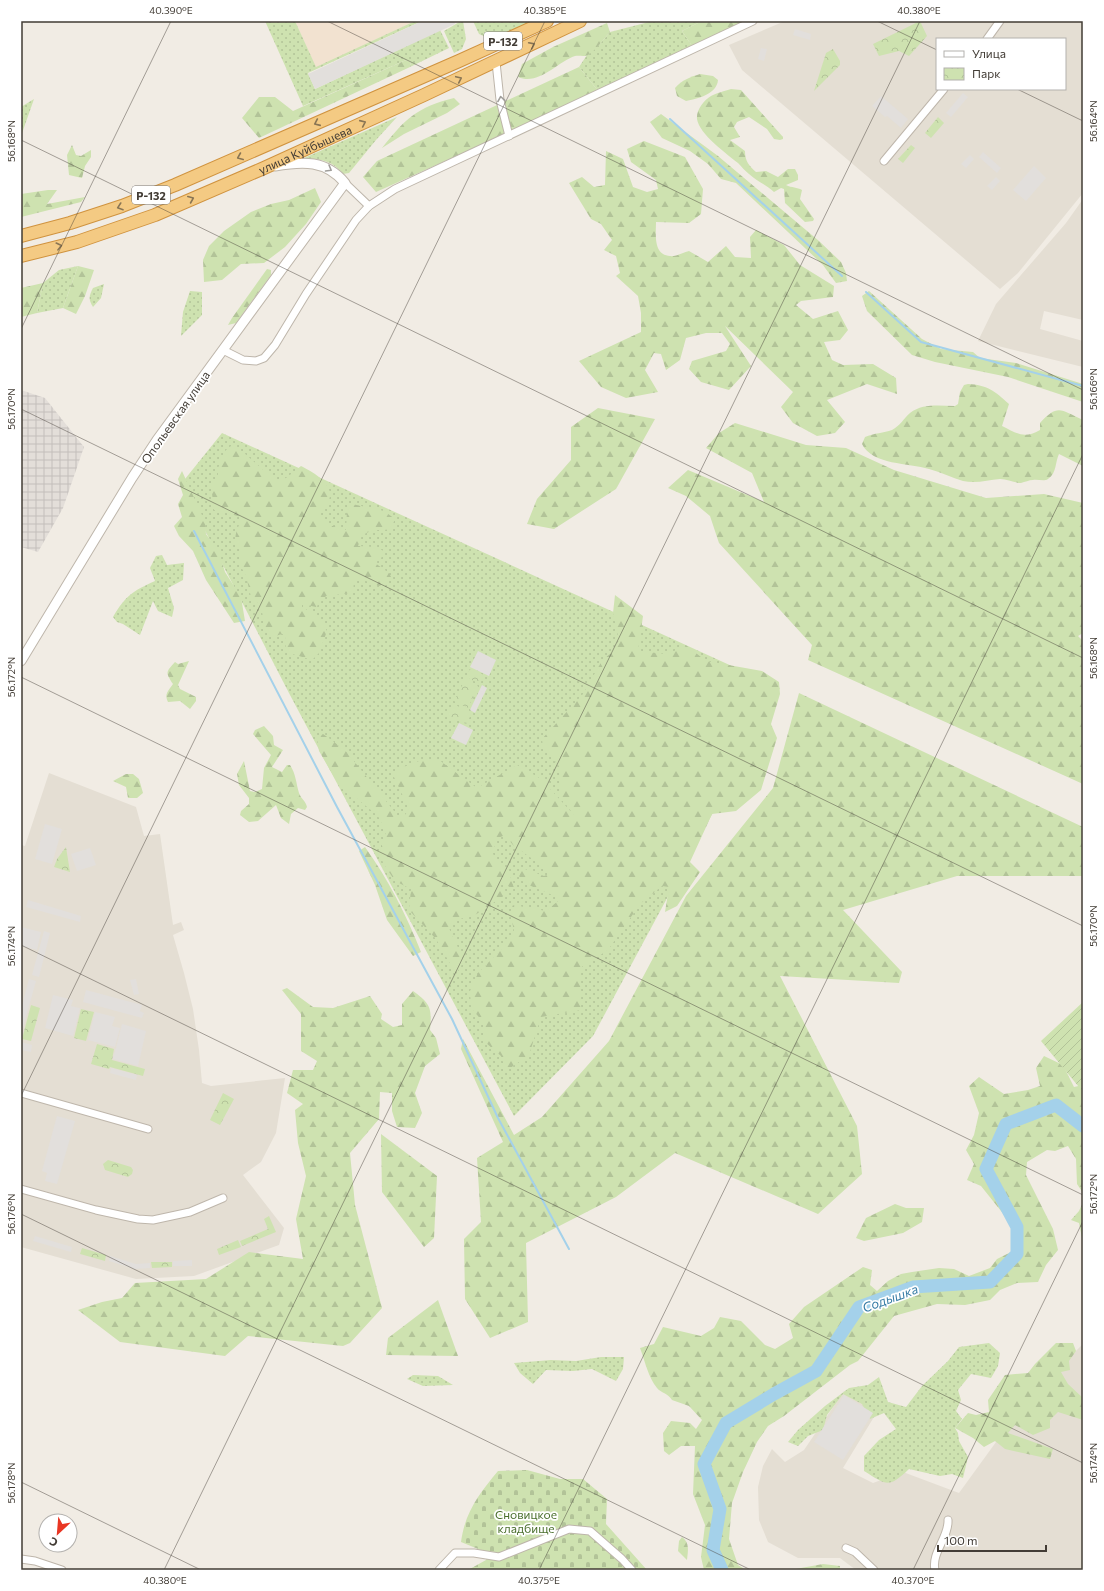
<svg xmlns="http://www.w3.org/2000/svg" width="1104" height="1591" font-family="Commissioner,sans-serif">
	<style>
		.residential { fill: #e4ded3; fill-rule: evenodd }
		.commercial { fill: #f2e2d0 }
		.industrial { fill: url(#industrial-grid) }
		.grass { fill: url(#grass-dots) }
		.forest { fill: url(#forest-firs) }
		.cemetery { fill: url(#cemetery-stones) }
		.park { fill: url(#park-crowns) }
		.garden { fill: url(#garden-furrows) }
		.parking { fill: #e2dfdc }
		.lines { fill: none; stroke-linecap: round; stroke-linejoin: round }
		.stream { stroke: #a4d1ea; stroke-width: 2 }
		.river { stroke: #a4d1ea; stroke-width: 13 }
		.minor-casing { stroke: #beb6ab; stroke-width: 9 }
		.tertiary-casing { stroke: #beb6ab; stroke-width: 11 }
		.trunk-casing { stroke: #d0933f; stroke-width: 14 }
		.minor { stroke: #fff; stroke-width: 7 }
		.tertiary { stroke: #fff; stroke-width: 9 }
		.trunk { stroke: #f4ca83; stroke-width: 12 }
		.oneway { stroke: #897554 }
		.oneway2 { stroke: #a09e9a }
		.ticks { fill: none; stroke: #423c35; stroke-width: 1; stroke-opacity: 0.45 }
		.labels { text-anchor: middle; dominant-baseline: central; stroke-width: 3.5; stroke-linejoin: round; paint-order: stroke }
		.shield { fill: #fff; stroke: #7b7672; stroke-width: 1 }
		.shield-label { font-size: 11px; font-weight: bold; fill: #423c35 }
		.street-label { font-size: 12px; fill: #423c35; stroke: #fff }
		.park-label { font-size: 12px; fill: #4a6f2d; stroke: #fff }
		.water-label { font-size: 13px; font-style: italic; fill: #377ca5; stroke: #fff }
		.neatline { fill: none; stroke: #423c35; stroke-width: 1.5 }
		.ticks-label { font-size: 10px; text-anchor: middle; fill: #423c35 }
	</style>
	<defs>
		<pattern id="industrial-grid" width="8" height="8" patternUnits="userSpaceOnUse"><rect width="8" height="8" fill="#e3ded9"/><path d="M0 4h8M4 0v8" fill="none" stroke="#c4bfbb"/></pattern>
		<pattern id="grass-dots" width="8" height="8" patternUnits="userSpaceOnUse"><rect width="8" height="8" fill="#cee2b0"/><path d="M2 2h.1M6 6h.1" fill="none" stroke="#b2c398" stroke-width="1.8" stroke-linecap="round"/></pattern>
		<pattern id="forest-firs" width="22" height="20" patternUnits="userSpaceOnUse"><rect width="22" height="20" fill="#cee2b0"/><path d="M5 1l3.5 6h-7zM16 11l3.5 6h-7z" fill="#b2c398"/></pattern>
		<pattern id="cemetery-stones" width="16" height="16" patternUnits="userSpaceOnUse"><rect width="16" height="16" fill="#cee2b0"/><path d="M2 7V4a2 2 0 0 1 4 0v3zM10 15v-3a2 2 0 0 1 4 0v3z" fill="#b2c398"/></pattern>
		<pattern id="park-crowns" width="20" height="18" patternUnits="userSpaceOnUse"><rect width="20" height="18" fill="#cee2b0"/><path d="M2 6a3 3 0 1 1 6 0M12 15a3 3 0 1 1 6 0" fill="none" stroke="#b2c398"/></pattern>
		<pattern id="garden-furrows" width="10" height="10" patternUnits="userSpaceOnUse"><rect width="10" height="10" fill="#cee2b0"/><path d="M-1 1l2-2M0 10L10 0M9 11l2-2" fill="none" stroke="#b2c398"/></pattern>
	</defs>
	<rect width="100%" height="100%" fill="#f1ece4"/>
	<!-- residential -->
	<g class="residential">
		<path d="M785,21h298v172l-65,80 -18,16 -258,-219 -13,-25zM937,39h128v50h-128z"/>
		<polygon points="1083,199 1083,320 1044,311 1040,329 1083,341 1083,367 978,341 996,304 1066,223"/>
		<polygon points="49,773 136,807 144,836 160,834 173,925 181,922 184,930 173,935 184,973 193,1009 199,1050 202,1083 211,1086 285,1078 276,1133 261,1162 243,1175 284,1228 279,1245 194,1276 136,1279 21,1247 21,845 25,846"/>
		<polygon points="1083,1344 1083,1570 856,1570 840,1558 798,1558 768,1542 759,1520 758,1487 763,1466 772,1449 785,1462 804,1450 844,1391 877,1412 843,1468 873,1483 903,1472 959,1493 1028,1398"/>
	</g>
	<!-- commercial -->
	<polygon class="commercial" points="295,21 415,21 316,68"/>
	<!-- industrial -->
	<polygon class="industrial" points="21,390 45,398 84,447 63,508 38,552 21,547"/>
	<!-- grass -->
	<g class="grass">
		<polygon points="265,21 295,21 316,67 415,21 422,21 308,73 315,89 440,30 449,48 410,67 411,62 406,60 303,106"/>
		<polygon points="461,21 463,21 466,39 462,49 454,53 444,31"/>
		<polygon points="473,21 531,21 492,40 479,34"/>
		<polygon points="653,21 702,21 682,31 692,46 599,92 579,67 587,55 599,45 610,32"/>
		<polygon points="34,99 21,136 21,107"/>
		<path d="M397,117l-21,23 -27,33 -6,1c-10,-13 -24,-16 -41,-15z"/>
		<polygon points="78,266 63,308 37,313 43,283 59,270"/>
		<path d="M104,284l-3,14 -8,9c-5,-8 -4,-11 0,-19z"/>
		<polygon points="190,291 202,292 202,315 181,336 183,312"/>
		<polygon points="222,433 780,688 593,1036 514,1116 290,695 181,484"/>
		<path d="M162,555l5,10 17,-2 -1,17 -15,8 6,20 -2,9 -14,-6 -5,-10 -13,34 -17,-11 -6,-2 -4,-5c13,-22 20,-26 42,-36l-5,-13 6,-12z"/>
		<path d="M989,1343l11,10 -2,13 -7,12 -20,-4 -13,16 3,10 -5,11 6,8 -7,9 3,5 1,8 9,16 -5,21 -11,-4 -12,2 -31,-7c-21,20 -22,16 -45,2v-15l15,-16 17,-11 -12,-16 -14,6 -8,-15 -19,-10 -16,21 -4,15 -15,6 -10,10 -10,-4 10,-12 27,-24 24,-18 19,-3 11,-8 9,25 18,5 16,-21 26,-25 11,-14z"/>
		<polygon points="601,1357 624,1357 623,1369 616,1381 592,1369 573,1371 546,1370 533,1384 520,1373 514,1363 551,1360 576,1361"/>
		<polygon points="413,1375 438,1376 453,1385 423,1386 407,1379"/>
	</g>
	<!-- forest -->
	<g class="forest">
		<polygon points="702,21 745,21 692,46 682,31"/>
		<path d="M607,23l3,9c-7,8 -14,18 -22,23 -4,2 -9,0 -13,1 -18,6 -36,30 -57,21l4,-13 31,-17z"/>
		<polygon points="406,60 411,62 410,67 259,138 242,118 259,97 275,97 293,111"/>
		<polygon points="579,67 599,92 376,192 363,177 377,161"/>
		<path d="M700,74l13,2 5,4c-1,14 -21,19 -32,21l-9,-5 -2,-8c7,-8 15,-11 25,-14z"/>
		<path d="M731,89l10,1 42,47v2l-3,1 -6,-1 -7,-10 -18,-12 -12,5 -3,5 6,10 -10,3 15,11c0,10 4,15 11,21l10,-1 12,6 10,-8h7l3,6v5l-12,5c6,3 11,2 16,5l-2,9 14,20 -1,2 -8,1 -20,-19 -1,-14 -3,-1 -7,4c-8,-7 -17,-11 -25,-18 -4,-3 -7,-7 -11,-11 -11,-9 -39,-29 -41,-44 -1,-9 7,-19 14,-23 5,-3 14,-5 20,-7z"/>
		<path d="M454,98l6,6 -13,9 -43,21 -22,14c23,-29 35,-41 72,-50z"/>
		<polygon points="661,114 718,156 819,241 841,262 846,273 847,281 836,283 823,265 736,183 721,179 708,164 690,151 662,138 650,122"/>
		<path d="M644,141l41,16 18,32 -2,25 -12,9 -33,-1c0,12 -3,33 14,34 6,1 14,-4 19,-5l19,11 18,-16 9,11 16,1 -1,-21 6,-7 28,15 16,20 34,21 -1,11 -32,4 -5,4 17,14 25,-8 10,19 -8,10 -16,2 8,18 11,5 30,-1 23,14 1,16 -30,-10 -40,16 18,22 -10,11 -18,3 -24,-13 -12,-16 12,-15 -68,-66 26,40 -22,24 -28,-8 -12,-13 3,-8 34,-10 4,-7 -8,-11h-16l-20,5 -6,22 -14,10 -5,-16 -7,-1 -9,17 13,22 -32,6 -25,-11 -22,-26 62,-29v-19l-3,-17 -22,-20 4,-3 -4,-17 -12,-6 8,-10 -11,-16 -10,-5 -22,-36 13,-6 12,10 11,-2 1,-34 17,8 10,28 14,5 11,-3 -2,-9 -25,-18 -4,-13z"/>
		<polygon points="72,145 76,155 81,156 91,150 91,157 85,166 82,178 69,175 67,155"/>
		<polygon points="315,188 321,202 306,224 285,247 264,263 241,264 222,280 204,282 203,260 209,246 224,231 251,212 271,204 289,200"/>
		<polygon points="48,190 57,190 47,204 85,197 81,202 21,217 21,194"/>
		<polygon points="78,266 94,270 85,296 76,314 63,308"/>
		<polygon points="267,269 271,270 271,275 236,323 228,325 232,318"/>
		<polygon points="43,283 37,313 21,317 21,288"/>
		<polygon points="869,291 922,339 941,349 973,352 980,358 1016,363 1083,384 1083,402 1008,377 935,362 912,355 867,311 862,296"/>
		<path d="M968,384c19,1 27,7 41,20l-7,22c16,8 22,13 38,4v-7c18,-20 21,-13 43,-3v46l-24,-12c-4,8 -2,19 -11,25 -4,3 -10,0 -15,1 -4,0 -8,2 -12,3 -7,0 -14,-4 -21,-4 -12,1 -24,5 -37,2 -11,-3 -22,-9 -34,-12 -20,-6 -57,-4 -67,-25l3,-7c9,-4 19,-4 27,-7 8,-4 12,-12 18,-17 13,-10 30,-7 45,-7l3,-2 2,-12 4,-7z"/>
		<polygon points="598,408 655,419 616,489 554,529 527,524 537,499 571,460 571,427"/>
		<polygon points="735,423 806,445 846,448 894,470 986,498 1044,494 1083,503 1083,633 1078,636 1083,641 1083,784 808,660 812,645 719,543 710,516 686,496 668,488 688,470 764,502 752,473 706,448 719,433"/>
		<path d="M231,446l13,7 32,28 10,-3 15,-12c12,6 36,19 27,36 -2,5 -7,9 -10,12l8,10 20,6 1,-19 5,-7 32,7 11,8c-6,16 -11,9 -24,12 -3,1 -6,3 -9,4l-4,11 16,1 10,4 -1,5 -8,7 14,10 2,4 -3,5 -9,4 -13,-5 -13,-1 1,10 -3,3 -25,3 -10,11 -14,-3v3l16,9 9,15 -8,22 -7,7 -26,-8 -1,-17 -3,-1 -10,3 -7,-8 -4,-23 -10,-9 -5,-21 -7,-13 2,-13c-11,-11 -3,-20 1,-33l-28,-7 -3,-25 7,-8v-9l8,-18z"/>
		<polygon points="182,471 205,522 206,534 219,552 225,572 241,597 245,621 234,623 206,580 193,551 179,536 174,526 182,517 178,504 183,495 178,479"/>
		<polygon points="615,595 643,616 638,651 666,654 687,646 706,661 762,671 779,682 780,694 771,724 777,738 761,790 736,811 712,814 690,862 700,872 677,906 665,912 669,887 662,886 640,904 608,950 580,968 581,1010 541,1017 529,1055 506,1071 501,1056 485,1042 485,1024 471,1008 470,991 478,973 515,935 510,913 513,905 546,911 558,901 557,897 524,883 519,876 522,868 544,876 552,873 513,845 505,835 498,838 492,853 509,872 514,888 494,882 505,895 475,915 452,921 449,928 464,961 456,974 436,939 409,910 411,889 395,881 383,863 380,850 386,832 378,816 337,782 319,751 317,738 323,734 345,750 398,816 405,815 409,809 394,777 401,768 419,761 439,760 477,788 517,765 541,779 574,815 561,798 559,766 543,748 542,739 583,694 603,659 613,652 619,640 613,613"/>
		<path d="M189,661l-11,24 2,4 16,8v4l-6,8 -10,-8 -12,1c-4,-8 0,-11 5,-18 -8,-12 -7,-12 2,-22l3,2z"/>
		<polygon points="799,693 1083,827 1083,876 957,876 843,910 902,972 899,983 780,976 857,1126 862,1174 818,1214 675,1153 616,1197 526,1243 528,1322 490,1338 465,1299 464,1239 481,1222 477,1158 503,1142 461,1049 463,1039 514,1135 542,1117 609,1041 686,896 773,788"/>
		<path d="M264,726l9,10 1,9 9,5 -11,17 10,5 5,-7h3c6,9 6,18 9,28 2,6 7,8 8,14l-2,3 -7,-2 -7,6 -2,10 -8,-6 -5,-13 -18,16 -9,1 -9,-7 1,-4 8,-7v-6l-10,-13 -2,-11 7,-13 6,30 5,1 7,-3 2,-21 7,-13 -18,-21 2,-4z"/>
		<polygon points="126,774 133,774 139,779 143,793 137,798 128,798 126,787 113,781"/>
		<path d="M365,847c23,32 42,69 56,105l-8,4 -26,-36 -12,-35 -16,-34z"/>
		<path d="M287,988l26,19 20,1 37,-12 12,18 -1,5 12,8 9,-2v-21l11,-13c18,13 19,17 17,39l6,8 4,16 -15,12 -10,27 7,20 -7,15 -18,-1 -5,-16v-18l-12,-1 -1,27 -29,34 5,52 27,103 -32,35 -7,3 -95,-10 -23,20 -105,-14 -42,-32 24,-8 20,-4 13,-15 71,-4 43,-27 54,7 -7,-40 10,-43 -8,-33 -3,-33 8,-6 -16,-11 6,-23h20l4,-9 -16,-10v-37l-19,-24z"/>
		<path d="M1044,1056l19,9 11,22 9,-2v108l-6,-9 -1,-25 -8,-13 -13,5 -8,-1 -20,12 -1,13 27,54 5,21 -12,15 -8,17 -21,1 -17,7 -10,10 -25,5 -28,-1 -43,12 -36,45 -8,4 -66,51 -16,10 -11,16 -14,30 -11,31 -3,36 9,26 8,5h-42l-3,-13 4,-32 -12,-31 2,-48h-14l-12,9 -5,-4 -1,-18 8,-12 19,2 6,6 6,-9 -13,-14 -17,-6c-4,-7 -11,-7 -15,-12 -9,-11 -12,-27 -17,-40l14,-4 9,-17 38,9 13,-8 6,-11 21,4 24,24 10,4 18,-11 -4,-14 15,-17 59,-40 9,3 -2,15 7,6 11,-10 13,-7 11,-2 27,-4 15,1 15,7 21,-8 7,-9 14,-7 6,2v-27l-12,-11 -24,-30 -14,-6 7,-16 -8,-14 8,-15 5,-22 -10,-27 10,-9 25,17 24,-4 12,-4 -4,-18z"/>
		<polygon points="381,1134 437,1176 434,1238 424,1247 382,1192"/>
		<polygon points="1083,1202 1083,1243 1079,1223 1071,1220 1079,1211"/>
		<polygon points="895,1204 906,1208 924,1208 922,1222 903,1233 864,1241 856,1238 866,1218"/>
		<polygon points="438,1300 458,1356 386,1355 388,1338"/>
		<polygon points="1056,1343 1073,1343 1076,1351 1069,1361 1070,1370 1061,1372 1068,1384 1083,1398 1083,1420 1058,1412 1050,1420 1050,1428 1033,1435 1015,1425 1008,1433 1053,1449 1050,1459 1005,1449 995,1441 984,1447 973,1438 955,1428 968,1413 976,1415 989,1412 988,1400 1005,1375 1028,1373 1035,1364"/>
		<path d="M682,1537c8,6 6,14 5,23l-9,-9 1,-10z"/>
		<polygon points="823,1564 840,1566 840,1570 790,1570"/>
	</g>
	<!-- cemetery -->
	<path class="cemetery" d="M527,1470l33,9h23l24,20 -1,25 41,46h-179l18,-10 2,-7 -27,-11c4,-30 18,-48 37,-71z"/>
	<!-- park -->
	<g class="park">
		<polygon points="920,21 927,36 909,56 899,51 879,56 873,44"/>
		<polygon points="833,49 840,61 840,65 814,91 826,53"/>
		<polygon points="938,117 944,123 931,138 925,133"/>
		<polygon points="911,145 915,148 903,163 898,159"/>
		<polygon points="470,669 484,675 480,684 466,677"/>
		<polygon points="465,680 478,686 468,708 454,701"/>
		<polygon points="453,704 472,713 466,724 457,720 456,722 447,717"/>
		<polygon points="66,847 70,872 54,867 57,859"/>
		<polygon points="31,1005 40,1008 31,1041 22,1039"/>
		<polygon points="81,1009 94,1012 86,1041 74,1038"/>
		<polygon points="97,1044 114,1049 112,1060 145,1069 143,1076 110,1067 109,1069 91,1064"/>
		<polygon points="223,1093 234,1099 220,1125 210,1120"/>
		<polygon points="108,1160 131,1167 133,1170 132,1174 128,1177 105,1170 103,1164"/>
		<polygon points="269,1216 276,1232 242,1246 240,1241 268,1229 264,1219"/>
		<polygon points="238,1240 241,1247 219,1255 217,1249"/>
		<polygon points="82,1248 106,1255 105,1261 80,1254"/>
		<polygon points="151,1262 172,1262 172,1267 152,1268"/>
	</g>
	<!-- garden -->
	<polygon class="garden" points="1083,1002 1083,1092 1041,1041"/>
	<!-- parking -->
	<g class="parking">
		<polygon points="422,21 454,21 455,24 315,89 308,74"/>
		<polygon points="795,29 811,34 810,40 793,35"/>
		<polygon points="761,48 767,49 764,61 758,59"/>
		<polygon points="963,93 968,97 951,117 946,113"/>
		<polygon points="881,96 908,119 901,128 887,116 885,117 872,106"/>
		<polygon points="983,152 1001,168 997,173 979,157"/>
		<polygon points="970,155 974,159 966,168 961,164"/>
		<polygon points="1034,166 1046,178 1026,201 1013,190"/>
		<polygon points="996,177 1000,181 992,190 987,186"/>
		<polygon points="478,651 496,660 489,676 470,667"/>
		<polygon points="482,685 487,688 475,713 470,710"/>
		<polygon points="459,723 473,730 466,745 451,738"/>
		<polygon points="45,824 62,829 52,864 35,859"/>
		<polygon points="90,848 96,865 77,871 71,854"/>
		<polygon points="28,900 81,916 80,922 26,907"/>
		<polygon points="21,927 41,932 37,950 21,946"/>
		<polygon points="44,931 50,933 39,977 32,975"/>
		<polygon points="29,979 36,981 21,1035 21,1009"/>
		<polygon points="136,979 139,994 134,995 130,980"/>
		<polygon points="86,990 142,1005 140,1011 144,1013 142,1018 83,1002"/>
		<polygon points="53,995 73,1000 71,1006 80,1008 73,1036 45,1028"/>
		<polygon points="95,1012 115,1017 112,1026 120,1028 115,1047 88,1040"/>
		<polygon points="122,1024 146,1031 138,1066 113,1059"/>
		<polygon points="21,1042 32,1045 31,1052 21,1050"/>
		<polygon points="111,1068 137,1075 136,1080 110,1073"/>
		<polygon points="57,1116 75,1121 57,1184 45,1181 47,1173 42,1171"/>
		<polygon points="35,1236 72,1247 71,1252 33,1241"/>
		<polygon points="110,1256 136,1264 150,1263 150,1268 135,1269 109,1261"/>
		<polygon points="192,1260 192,1266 173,1266 173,1261"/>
		<polygon points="844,1395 873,1413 843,1460 814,1442"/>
	</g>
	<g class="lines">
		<!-- stream -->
		<g class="stream">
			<polyline points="670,119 842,276"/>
			<polyline points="866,292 921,342 1083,386"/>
			<polyline points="194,531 337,807 452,1019 498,1118 569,1249"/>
		</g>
		<!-- river -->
		<polyline class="river" points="722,1570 713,1550 720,1509 704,1464 726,1423 774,1394 816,1371 859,1307 913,1287 990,1282 1017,1254 1017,1227 986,1169 1006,1124 1056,1105 1083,1126"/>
		<!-- minor casing -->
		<g class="minor-casing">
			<g id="minor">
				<polyline points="987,39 1000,21"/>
				<polyline points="496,62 500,100 509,136"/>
				<polyline points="884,161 944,89"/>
				<polyline points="345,183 369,206"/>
				<polyline points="223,350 243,360 256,361 264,358 275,345 306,294 356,220 369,206 395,189 753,21"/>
				<polyline points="21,1093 148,1129"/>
				<polyline points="21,1189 96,1210 138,1219 153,1220 190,1212 223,1198"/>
				<polyline points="846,1548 855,1552 874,1570"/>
				<polyline points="21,1559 35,1561 62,1570"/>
				<polyline points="439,1570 455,1553 474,1553 499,1557 569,1529 590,1531 622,1559 632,1570"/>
				<path d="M935,1570c-4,-17 14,-33 13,-50"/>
			</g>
		</g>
		<!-- tertiary casing -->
		<g class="tertiary-casing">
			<path id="tertiary" d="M21,661l111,-183 25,-38 188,-257c-19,-23 -42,-22 -70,-17"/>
		</g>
		<!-- trunk casing -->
		<g class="trunk-casing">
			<g id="trunk">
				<polyline points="21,236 70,223 122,206 175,185 459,61 547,21"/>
				<path id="s1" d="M21,256l56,-14 78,-27 109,-47 160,-73 156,-74"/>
			</g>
		</g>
		<!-- minor -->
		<use href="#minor" class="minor"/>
		<!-- tertiary -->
		<use href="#tertiary" class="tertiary"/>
		<!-- trunk -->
		<use href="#trunk" class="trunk"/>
	</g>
	<!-- one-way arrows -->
	<defs><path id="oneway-chevron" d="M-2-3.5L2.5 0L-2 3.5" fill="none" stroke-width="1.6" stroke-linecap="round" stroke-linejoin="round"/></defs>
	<g class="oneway">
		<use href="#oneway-chevron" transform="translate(532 45) rotate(-26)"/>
		<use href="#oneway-chevron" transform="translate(459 79) rotate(-25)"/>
		<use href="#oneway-chevron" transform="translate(317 123) rotate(156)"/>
		<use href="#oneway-chevron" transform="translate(363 123) rotate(-24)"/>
		<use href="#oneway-chevron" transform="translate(240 157) rotate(157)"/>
		<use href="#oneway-chevron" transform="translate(191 199) rotate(-23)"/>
		<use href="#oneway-chevron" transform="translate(120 207) rotate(161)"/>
		<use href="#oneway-chevron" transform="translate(59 246) rotate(-14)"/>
	</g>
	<g class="oneway2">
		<use href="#oneway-chevron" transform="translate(501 99) rotate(-99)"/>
		<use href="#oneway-chevron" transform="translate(329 169) rotate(30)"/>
	</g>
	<!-- ticks -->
	<path class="ticks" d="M327,21l756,369M877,21l60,29M1017,89l66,32M21,140l1062,518M21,329l150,-308M21,409l1062,517M21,677l1062,518M21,945l1062,518M21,1096l524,-1075M21,1214l730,356M21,1482l180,88M164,1570l756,-1549M539,1570l544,-1116M913,1570l170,-349"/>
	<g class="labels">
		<!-- shield labels -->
		<g class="shield">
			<rect x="484" y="32" width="38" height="18" rx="3"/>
			<rect x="132" y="186" width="38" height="18" rx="3"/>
		</g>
		<g class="shield-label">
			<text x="503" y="41">Р-132</text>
			<text x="151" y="195">Р-132</text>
		</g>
		<!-- street labels -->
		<g class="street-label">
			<text stroke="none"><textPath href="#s1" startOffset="304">улица Куйбышева</textPath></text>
			<text transform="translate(175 417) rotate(-55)">Опольевская улица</text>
		</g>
		<!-- park labels -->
		<g class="park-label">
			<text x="526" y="1514">Сновицкое<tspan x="526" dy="14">кладбище</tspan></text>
		</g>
		<!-- water labels -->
		<g class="water-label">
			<text transform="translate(890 1298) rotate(-20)">Содышка</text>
		</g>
	</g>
	<!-- border -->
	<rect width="1104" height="1591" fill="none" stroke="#ffffff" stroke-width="44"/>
	<!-- legend -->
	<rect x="936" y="38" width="130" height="52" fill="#ffffff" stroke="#b3b1ae"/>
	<rect x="944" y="51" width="20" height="6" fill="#ffffff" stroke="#b3b1ae"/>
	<text x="972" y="58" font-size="12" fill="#423c35">Улица</text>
	<rect x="944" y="68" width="20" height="12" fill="url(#park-crowns)" stroke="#b3b1ae"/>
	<text x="972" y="78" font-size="12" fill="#423c35">Парк</text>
	<!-- north arrow -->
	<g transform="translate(58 1533) rotate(206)"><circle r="19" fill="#ffffff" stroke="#b3b1ae"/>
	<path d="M0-3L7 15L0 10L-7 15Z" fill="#e93623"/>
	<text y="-6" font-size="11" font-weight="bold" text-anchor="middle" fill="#423c35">С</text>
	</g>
	<!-- scale -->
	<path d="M938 1545v6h108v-6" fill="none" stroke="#423c35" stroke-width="2"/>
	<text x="944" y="1545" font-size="12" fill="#423c35" stroke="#ffffff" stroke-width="3" paint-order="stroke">100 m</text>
	<rect x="22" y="22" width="1060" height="1547" class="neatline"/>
	<g class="ticks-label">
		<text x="171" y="14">40.390°E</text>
		<text x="545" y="14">40.385°E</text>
		<text x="919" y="14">40.380°E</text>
		<text transform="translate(1093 121) rotate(-90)" y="4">56.164°N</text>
		<text transform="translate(11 141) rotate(-90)" y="4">56.168°N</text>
		<text transform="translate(1093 389) rotate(-90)" y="4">56.166°N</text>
		<text transform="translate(11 409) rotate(-90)" y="4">56.170°N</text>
		<text transform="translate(1093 658) rotate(-90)" y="4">56.168°N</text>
		<text transform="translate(11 677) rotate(-90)" y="4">56.172°N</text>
		<text transform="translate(1093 926) rotate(-90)" y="4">56.170°N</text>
		<text transform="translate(11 946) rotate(-90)" y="4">56.174°N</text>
		<text transform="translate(1093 1194) rotate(-90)" y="4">56.172°N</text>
		<text transform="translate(11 1214) rotate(-90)" y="4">56.176°N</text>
		<text transform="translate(1093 1463) rotate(-90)" y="4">56.174°N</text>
		<text transform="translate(11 1483) rotate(-90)" y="4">56.178°N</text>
		<text x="165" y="1584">40.380°E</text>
		<text x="539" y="1584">40.375°E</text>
		<text x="913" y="1584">40.370°E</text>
	</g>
</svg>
